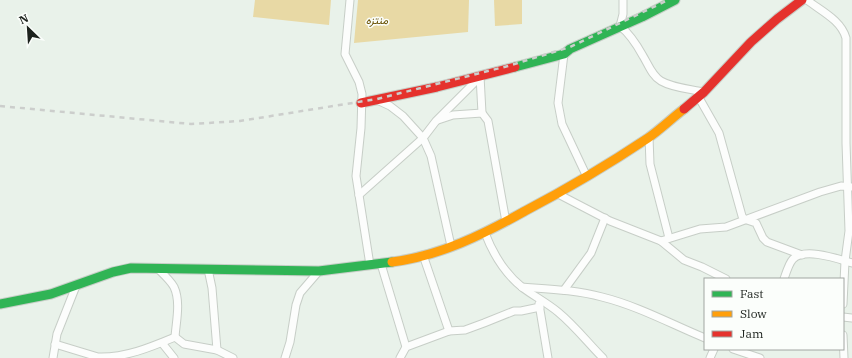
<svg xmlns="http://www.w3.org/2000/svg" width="852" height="358" font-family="'IBM Plex Serif',Vazirmatn,serif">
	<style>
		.green { fill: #e8d9a5 }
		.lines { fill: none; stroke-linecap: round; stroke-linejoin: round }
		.street-casing { stroke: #c7cec7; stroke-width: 9 }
		.fast-casing { stroke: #c7cec7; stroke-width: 11 }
		.slow-casing { stroke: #c7cec7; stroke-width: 11 }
		.jam-casing { stroke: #c7cec7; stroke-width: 11 }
		.street { stroke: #fcfdfc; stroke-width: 7 }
		.fast { stroke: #30b455; stroke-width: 9 }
		.slow { stroke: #ff9f0a; stroke-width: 9 }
		.jam { stroke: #e5322d; stroke-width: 9 }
		.rail { stroke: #cccecc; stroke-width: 2.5; stroke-dasharray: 5 5; stroke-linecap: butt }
		.labels { text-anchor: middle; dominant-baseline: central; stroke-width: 3; stroke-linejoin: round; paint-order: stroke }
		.park-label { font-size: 11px; font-style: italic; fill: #695103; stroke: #fbfefb }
	</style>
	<rect width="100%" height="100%" fill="#e9f2ea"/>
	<!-- green -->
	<g class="green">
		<polygon points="255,0 331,0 329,25 253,17"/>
		<polygon points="358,0 469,0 468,32 354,43"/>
		<polygon points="494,0 522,0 522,24 495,26"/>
	</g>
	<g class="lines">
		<!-- street casing -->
		<g class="street-casing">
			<g id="street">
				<polyline points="350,0 345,54 359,82 362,94 361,128 356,176 370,265"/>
				<path d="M623,0v14l-3,12c10,8 17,19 23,30 5,8 9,20 18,25 12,7 29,8 43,11"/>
				<path d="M807,0c14,11 34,20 39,38v105l3,88 -4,30 -2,43"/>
				<polyline points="564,54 558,103 562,124 587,177"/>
				<polyline points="480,76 482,113"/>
				<polyline points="698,96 719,133 742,216 744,219 756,223 763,238 767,242 802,255"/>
				<polyline points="377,100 390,106 403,116 423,138 431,156 451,246"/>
				<polyline points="438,120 453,115 482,113 488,121 506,222"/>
				<polyline points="649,137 650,164 669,238"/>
				<polyline points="558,194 610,221 661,241 684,260 702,267 726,279"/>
				<polyline points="359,195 423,138 436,121 479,78"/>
				<path d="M485,233c8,21 19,40 38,55 11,8 24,15 35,24 17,14 30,31 45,46"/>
				<polyline points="661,241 700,229 726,227 820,192 841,186 852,187"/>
				<polyline points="423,255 449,331"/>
				<polyline points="381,264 406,347"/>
				<path d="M157,268c6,6 13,12 17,19 7,15 2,35 1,50"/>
				<polyline points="208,269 212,288 217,350"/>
				<path d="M784,279c2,-6 5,-16 9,-20 12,-12 45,0 59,4"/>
				<path d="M522,287c26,2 54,3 80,10 36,9 69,27 103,41"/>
				<polyline points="564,290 591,253 605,218"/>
				<polyline points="539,304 548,358"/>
				<polyline points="843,317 852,318"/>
				<polyline points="843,335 844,358"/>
				<polyline points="175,337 184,344 217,350 233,358"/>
				<polyline points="162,343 174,358"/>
				<path d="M55,344l43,13c27,1 53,-10 77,-20"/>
				<polyline points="733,349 760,358"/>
				<polyline points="53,358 57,334 76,286"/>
				<polyline points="285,358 290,342 296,305 300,293 319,271"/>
				<polyline points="400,358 406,347 449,331 465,330 484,323 514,311 521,311 540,307"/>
				<polyline points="710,358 714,349"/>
			</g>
		</g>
		<!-- fast casing -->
		<g class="fast-casing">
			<g id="fast">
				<polyline points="515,67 564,54 570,49 642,17 675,0"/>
				<polyline points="0,304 51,294 113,272 131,268 319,271 392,262"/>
			</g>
		</g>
		<!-- slow casing -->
		<g class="slow-casing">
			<path id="slow" d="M392,262c48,-6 92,-28 133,-51 42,-22 84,-47 123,-73 13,-9 24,-20 36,-29"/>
		</g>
		<!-- jam casing -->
		<g class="jam-casing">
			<g id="jam">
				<polyline points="361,103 437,87 515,67"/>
				<polyline points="684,109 704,92 751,42 777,19 802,0"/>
			</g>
		</g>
		<!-- street -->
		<use href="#street" class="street"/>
		<!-- fast -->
		<use href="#fast" class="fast"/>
		<!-- slow -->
		<use href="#slow" class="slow"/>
		<!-- jam -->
		<use href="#jam" class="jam"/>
		<!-- rail -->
		<polyline class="rail" points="0,106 191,124 240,121 377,99 508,66 570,47 668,0"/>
	</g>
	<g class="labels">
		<!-- park labels -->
		<g class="park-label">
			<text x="377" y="20">منتزه</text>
		</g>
	</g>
	<!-- legend -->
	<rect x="704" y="278" width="140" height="72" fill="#fbfefb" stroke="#a2a6a2"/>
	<rect x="712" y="291" width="20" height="6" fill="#30b455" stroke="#a2a6a2"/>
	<text x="740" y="298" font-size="12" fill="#1c221d">Fast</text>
	<rect x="712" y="311" width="20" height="6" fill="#ff9f0a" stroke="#a2a6a2"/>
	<text x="740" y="318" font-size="12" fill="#1c221d">Slow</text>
	<rect x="712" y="331" width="20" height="6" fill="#e5322d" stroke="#a2a6a2"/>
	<text x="740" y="338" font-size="12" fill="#1c221d">Jam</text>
	<!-- north arrow -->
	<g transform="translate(28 28) rotate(335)" stroke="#fbfefb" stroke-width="3" paint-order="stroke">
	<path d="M0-3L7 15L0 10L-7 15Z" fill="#1c221d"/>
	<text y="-6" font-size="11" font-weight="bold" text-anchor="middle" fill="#1c221d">N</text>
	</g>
</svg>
